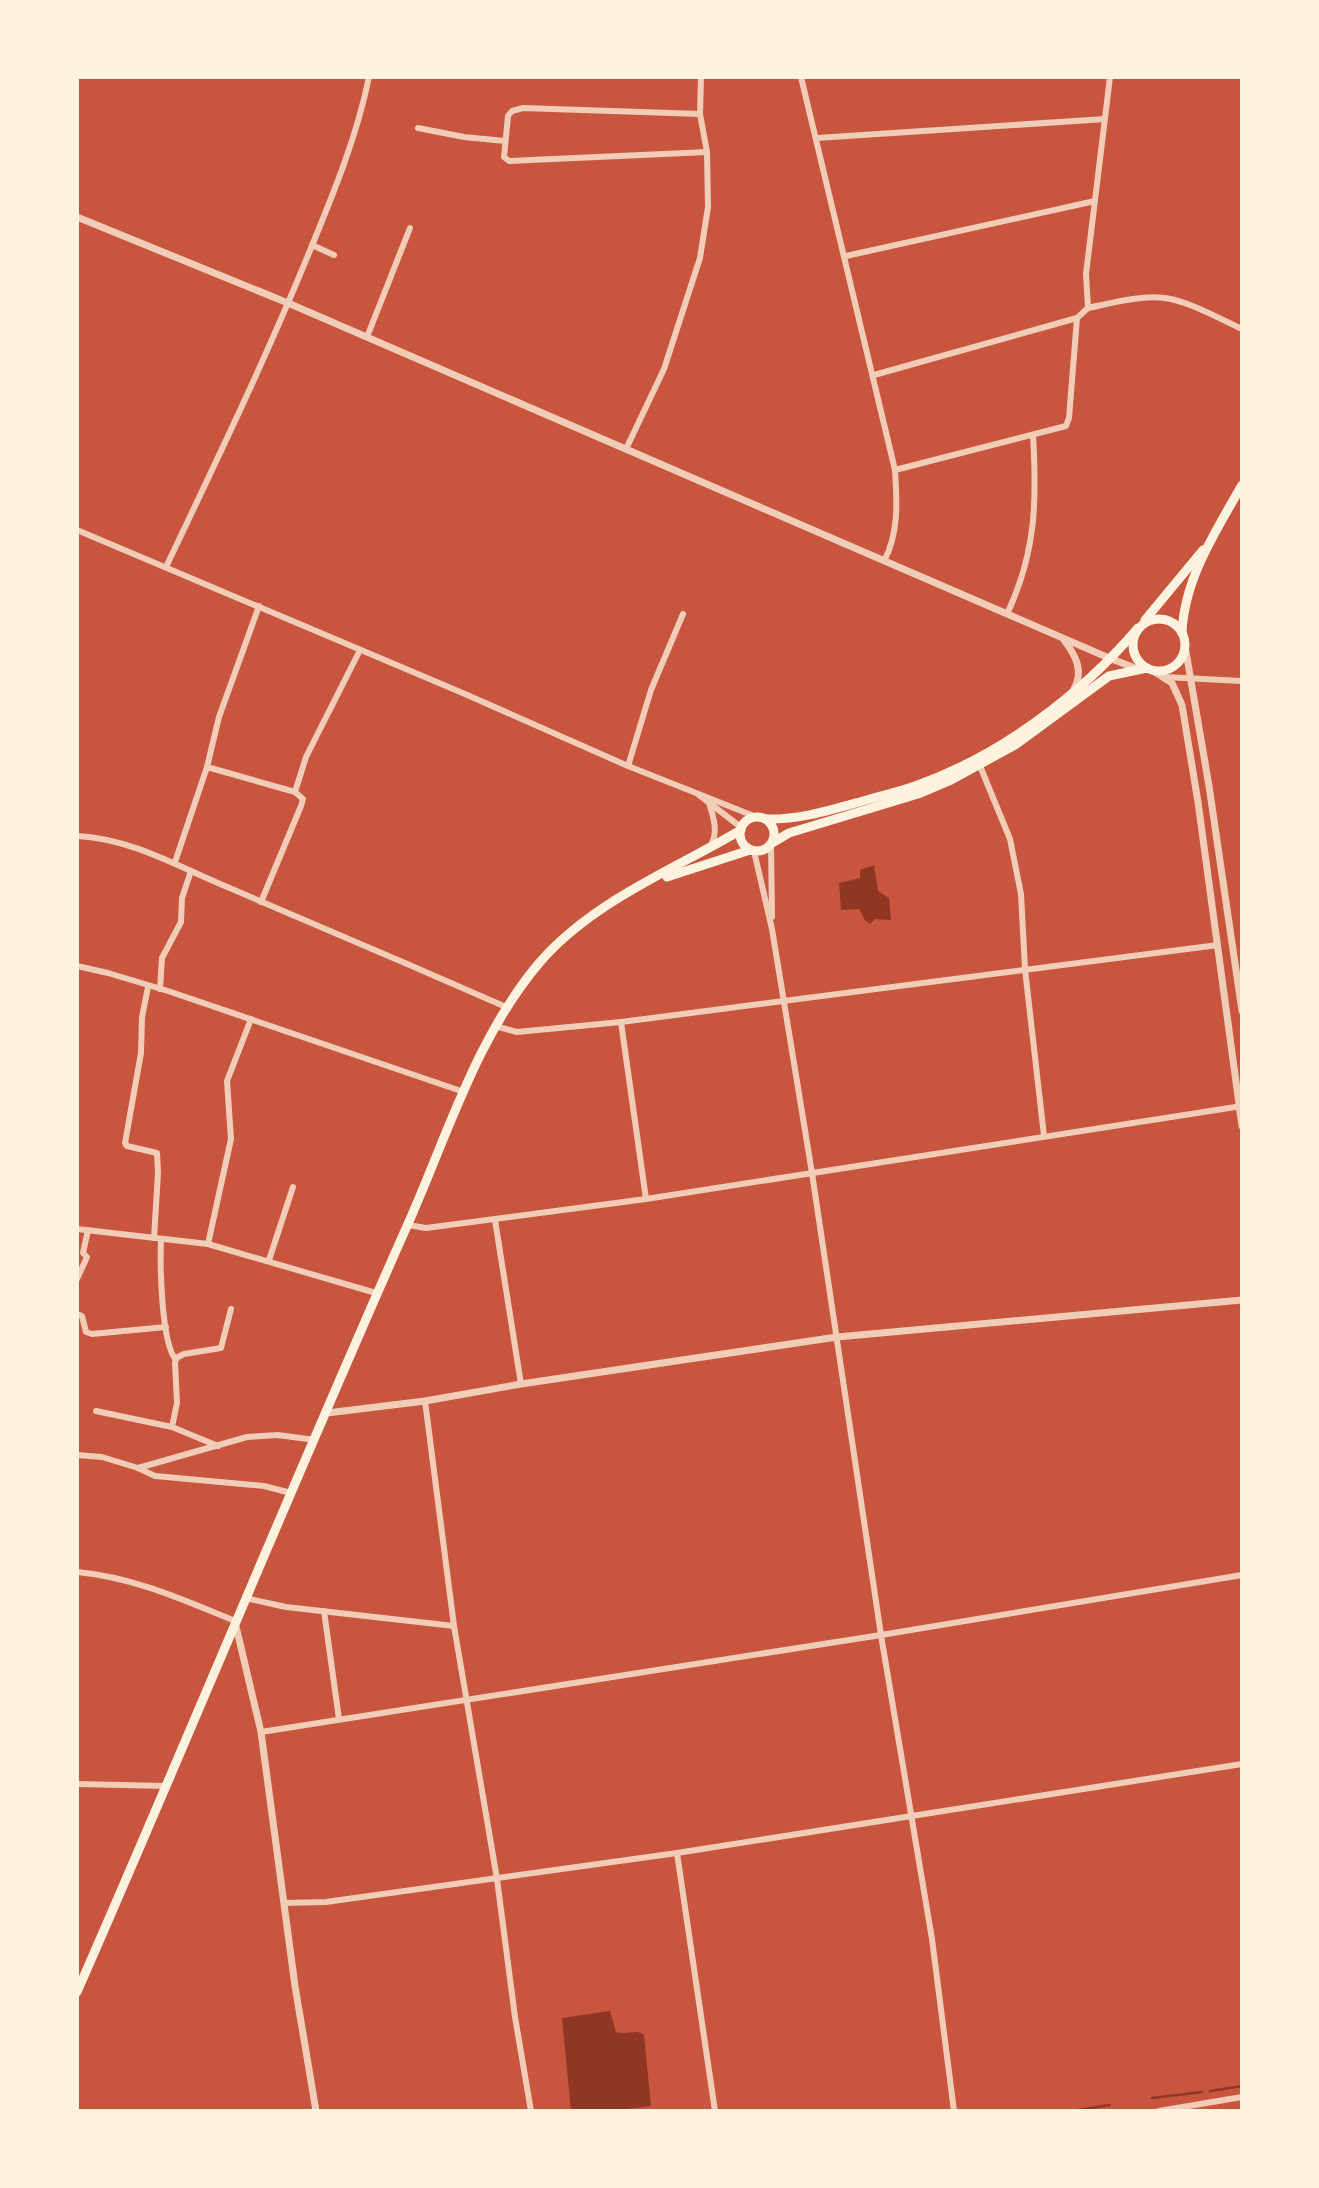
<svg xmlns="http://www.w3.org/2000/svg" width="1319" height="2188" font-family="'Crimson Pro',serif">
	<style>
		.water { fill: #8f3625 }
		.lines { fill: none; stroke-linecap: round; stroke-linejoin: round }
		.stream { stroke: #8f3625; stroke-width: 2.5 }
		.minor { stroke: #f1ccb7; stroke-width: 6 }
		.tertiary { stroke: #f1ccb7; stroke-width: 7 }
		.primary { stroke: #fff3e0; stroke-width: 9 }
	</style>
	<rect width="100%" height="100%" fill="#c8553d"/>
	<!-- water -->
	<g class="water">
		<polygon points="874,865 878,891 889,898 891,920 875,919 870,924 865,920 859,909 841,910 839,883 860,878 860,870"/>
		<path d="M610,2011l6,21c9,4 20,-4 28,3l7,71 -39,5h-41l-9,-93z"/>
	</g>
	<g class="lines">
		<!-- stream -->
		<g class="stream">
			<polyline points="1210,2091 1242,2086"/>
			<polyline points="1152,2098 1202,2092"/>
			<polyline points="1071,2111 1110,2105"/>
		</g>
		<!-- minor -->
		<g class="minor">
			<path d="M801,77l94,393c2,32 4,63 -11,91"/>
			<polyline points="700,114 523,108 512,111 508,116 504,157 509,161 707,152"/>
			<polyline points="418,128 464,137 505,141"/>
			<polyline points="817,138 1105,119"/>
			<polyline points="312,245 334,255"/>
			<polyline points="846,256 1095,201"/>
			<path d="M1088,308c24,-5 52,-13 77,-10 26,4 53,20 77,31"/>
			<polyline points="367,337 410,228"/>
			<polyline points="874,375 1077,318"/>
			<polyline points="626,449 664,369 700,258 708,207 707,152 700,114 701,77"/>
			<polyline points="895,470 1066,426 1069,418 1077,318 1088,308 1086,274 1110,77"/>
			<polyline points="77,530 465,694 628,766 759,818"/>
			<path d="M166,567c50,-105 101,-211 145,-319 23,-56 46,-112 58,-171"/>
			<path d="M1007,614c29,-61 30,-113 26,-179"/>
			<polyline points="1165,677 1242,681"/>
			<polyline points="628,766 651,690 683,614"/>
			<polyline points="980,766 1010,839 1021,894 1025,969 1044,1136"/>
			<polyline points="207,767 295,792"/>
			<polyline points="699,795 742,828"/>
			<path d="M710,806c4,13 8,26 1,39"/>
			<path d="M77,836c57,3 103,32 155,53 91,39 183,78 274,118"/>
			<polyline points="771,844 772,917"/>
			<polyline points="754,851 772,929 812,1173 881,1635 932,1939 954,2111"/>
			<polyline points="175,862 207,767 219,717 259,606"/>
			<polyline points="261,902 301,806 303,799 295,792 306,757 360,650"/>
			<polyline points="77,966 108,973 168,991 464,1092"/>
			<polyline points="148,987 142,1017 141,1053 125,1143 127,1146 157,1153 158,1173 154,1238"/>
			<polyline points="160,989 162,958 181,922 182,898 191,871"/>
			<polyline points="621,1022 646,1199"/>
			<polyline points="495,1026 517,1032 621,1022 1218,945"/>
			<polyline points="495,1220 521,1384"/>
			<polyline points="408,1225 426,1228 646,1199 1242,1106"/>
			<polyline points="77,1229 208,1244 376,1293"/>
			<path d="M161,1239c-1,25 0,104 15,121"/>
			<polyline points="208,1244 231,1139 227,1081 251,1019"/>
			<polyline points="269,1260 293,1187"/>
			<polyline points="77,1279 87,1257 83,1253 88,1230"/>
			<polyline points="77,1314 82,1316 86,1332 92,1334 166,1327"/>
			<polyline points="425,1401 454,1626 497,1879 515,2017 531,2111"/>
			<polyline points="96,1411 172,1427"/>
			<polyline points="218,1446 172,1427 177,1403 175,1363 176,1358 184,1354 221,1348 231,1309"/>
			<polyline points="77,1455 102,1457 138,1468 155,1476 264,1486 291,1493"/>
			<polyline points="138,1468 247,1437 278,1435 315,1440"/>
			<path d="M77,1572c56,5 107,28 158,49"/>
			<polyline points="245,1598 286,1607 454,1626"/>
			<polyline points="324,1611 339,1719"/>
			<polyline points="261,1732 881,1635 1242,1575"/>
			<polyline points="77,1784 167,1786"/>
			<polyline points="677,1853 715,2111"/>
			<polyline points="284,1903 326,1902 677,1853 1242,1764"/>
			<polyline points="1159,2111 1242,2097"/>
		</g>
		<!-- tertiary -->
		<g class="tertiary">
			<polyline points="77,217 288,303 1109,658 1138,669"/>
			<path d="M1064,640c12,16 20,31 10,49"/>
			<polyline points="1185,646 1209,786 1242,1011"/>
			<polyline points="1152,670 1172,683 1182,705 1198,802 1242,1126"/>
			<polyline points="327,1413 425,1401 521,1384 837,1337 1242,1300"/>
			<polyline points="235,1622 261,1732 295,1986 316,2111"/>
		</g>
		<!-- primary -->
		<g class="primary">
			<circle cx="1159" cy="645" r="26"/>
			<polyline points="1145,620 1203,550"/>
			<path d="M1182,633c2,-54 34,-102 60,-148"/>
			<circle cx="757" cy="834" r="17"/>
			<path d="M765,819c34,1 66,-9 98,-18 17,-5 35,-9 52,-15 85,-30 165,-90 223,-158"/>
			<polyline points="772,843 789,833 918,794 951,780 1015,745 1109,676 1147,668"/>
			<polyline points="667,877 750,850"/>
			<path d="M77,1992c112,-255 217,-512 330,-766 40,-89 69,-189 133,-264 53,-61 133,-92 201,-132"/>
		</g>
	</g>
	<!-- border -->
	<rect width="1319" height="2188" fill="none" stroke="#fff3e0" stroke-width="158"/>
</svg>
